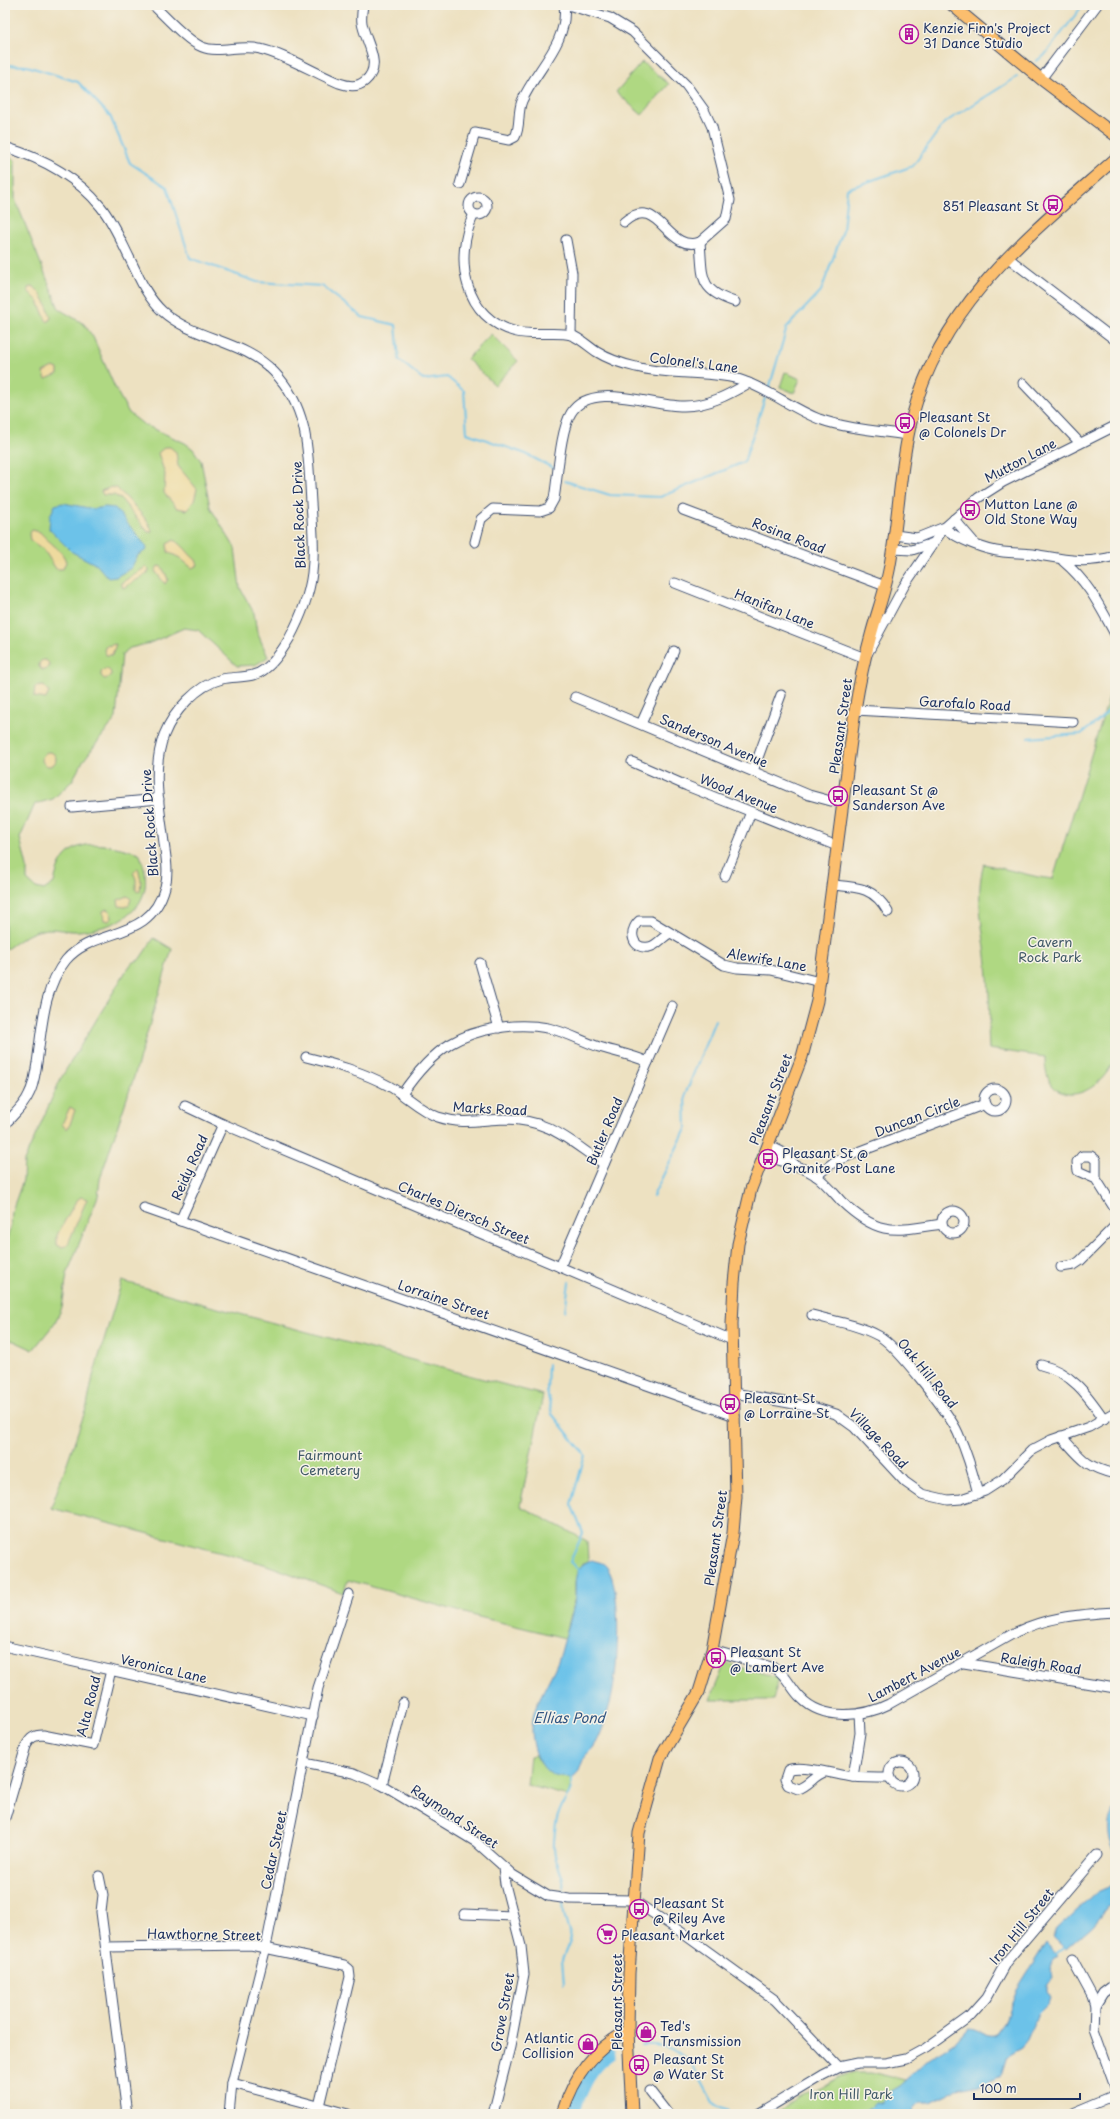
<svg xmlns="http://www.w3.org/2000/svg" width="1120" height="2119" font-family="'Playpen Sans',sans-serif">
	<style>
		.green { fill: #afd882; stroke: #658470 }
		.sand { fill: #eeda9e; stroke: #84847e }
		.water { fill: #6cc2e9; stroke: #4478a4 }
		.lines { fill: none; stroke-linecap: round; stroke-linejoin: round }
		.stream { stroke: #6cc2e9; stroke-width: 2 }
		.river { stroke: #6cc2e9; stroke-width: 13 }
		.minor-casing { stroke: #3a4a6d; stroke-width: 11 }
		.major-casing { stroke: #3a4a6d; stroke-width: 13 }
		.minor { stroke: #fff; stroke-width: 9 }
		.major { stroke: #fbbe6e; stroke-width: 11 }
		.labels { text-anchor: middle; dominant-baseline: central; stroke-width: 3; stroke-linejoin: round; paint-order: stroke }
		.poi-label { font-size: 13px; fill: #1b2f5e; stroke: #f7f3e8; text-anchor: start }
		.street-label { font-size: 13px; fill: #1b2f5e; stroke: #f7f3e8 }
		.park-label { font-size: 13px; fill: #405967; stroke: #f7f3e8 }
		.water-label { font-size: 14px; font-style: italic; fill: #2f5481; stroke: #f7f3e8 }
	</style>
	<rect width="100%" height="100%" fill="#f7f3e8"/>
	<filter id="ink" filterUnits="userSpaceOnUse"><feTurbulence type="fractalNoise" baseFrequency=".025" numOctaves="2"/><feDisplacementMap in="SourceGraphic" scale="8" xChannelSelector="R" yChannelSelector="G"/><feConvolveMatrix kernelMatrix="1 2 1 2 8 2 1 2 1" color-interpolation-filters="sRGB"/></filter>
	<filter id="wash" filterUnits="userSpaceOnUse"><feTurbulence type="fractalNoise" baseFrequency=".012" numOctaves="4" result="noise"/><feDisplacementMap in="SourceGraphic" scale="16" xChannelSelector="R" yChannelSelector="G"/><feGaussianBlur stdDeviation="0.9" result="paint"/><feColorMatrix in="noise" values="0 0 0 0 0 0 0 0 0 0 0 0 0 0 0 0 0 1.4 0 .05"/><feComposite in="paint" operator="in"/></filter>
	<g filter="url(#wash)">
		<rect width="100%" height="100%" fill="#ede1c1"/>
		<!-- green -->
		<g class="green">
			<polygon points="642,62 669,84 642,115 616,92"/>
			<path d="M5,154l10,6v39l44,110 25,15 9,13 23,53 13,23 14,11 42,19 8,6 8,12 9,46 25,41 5,40 14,25 3,19 11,25 -13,8 -18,1 -39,-36 -14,-2 -34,15 -20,5 -8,6 -6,64 -33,43 -11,20 -19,18 -18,5 -15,34 7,29v13l9,8 8,2 10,-7c9,-50 47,-41 85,-30 22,50 -15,75 -61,78 -12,1 -24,-4 -36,-1 -13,2 -27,13 -37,20z"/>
			<polygon points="491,334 518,361 495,385 467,359"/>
			<polygon points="785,372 800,379 794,393 780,387"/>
			<path d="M1115,677v390l-4,-1c-20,36 -67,42 -66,-9l-56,-8 -1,-22 2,-7c-1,-18 -1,-37 -3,-55 -3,-33 -13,-68 -3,-101l54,13 15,2z"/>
			<polygon points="154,938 172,949 134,1077 100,1179 98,1196 67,1274 62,1308 54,1324 33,1350 14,1341 5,1339 5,1244 11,1226 12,1211 23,1180 24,1161 61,1078 126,971 132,963 139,960"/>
			<polygon points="122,1281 210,1306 543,1395 520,1506 587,1541 588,1561 583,1563 575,1583 575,1597 565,1638 479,1617 348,1580 343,1593 264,1564 51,1508 87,1406 93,1376"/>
			<polygon points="725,1663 778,1677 779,1678 773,1700 710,1700"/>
			<path d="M536,1755c7,16 21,23 37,22l-5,19 -41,-11 3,-29z"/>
			<polygon points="854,2072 871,2072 905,2080 899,2086 889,2092 881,2104 875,2103 869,2109 860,2112 860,2114 774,2114 802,2095 816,2091 841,2076"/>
		</g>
		<!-- sand -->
		<g class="sand">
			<path d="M33,286c10,8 14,19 18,32l-3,4 -2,-2 -8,-19 -10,-10v-3z"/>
			<polygon points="53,367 58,369 58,374 46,379 43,372"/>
			<polygon points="165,447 170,447 176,452 178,466 197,489 194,501 187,510 177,508 164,493 165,474 158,453"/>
			<path d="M112,487l5,1c8,9 35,34 35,44h-4l-27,-33 -7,-4h-11l-2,-4z"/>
			<path d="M32,530l8,2c9,11 23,18 26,30l-3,7h-7l-12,-19 -14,-10 -1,-6z"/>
			<path d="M174,540c9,4 14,14 22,20l2,5 -6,3 -12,-10 -12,-6 -1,-8z"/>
			<polygon points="158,566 162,567 168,579 165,584 155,571"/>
			<polygon points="146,567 149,570 147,574 123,588 121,583"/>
			<polygon points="116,644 112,655 106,655 104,650 106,646"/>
			<circle cx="44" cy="665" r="5"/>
			<circle cx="106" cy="674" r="5"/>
			<polygon points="44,686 49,692 46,699 34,697 35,687"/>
			<circle cx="49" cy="759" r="7"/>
			<polygon points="138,868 141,881 140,891 136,890 136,879 133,872"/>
			<polygon points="128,896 131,899 129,905 125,907 119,906 118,900"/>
			<polygon points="107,909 110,911 112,917 109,921 104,920 103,911"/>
			<polygon points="70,1107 75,1110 69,1127 66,1129 62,1124"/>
			<polygon points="81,1197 87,1199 67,1246 61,1247 57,1245 57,1235 76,1201"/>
		</g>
		<!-- water -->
		<g class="water">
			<polygon points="63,503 94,509 105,507 115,508 146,546 147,550 138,555 131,568 116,577 108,578 97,565 72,552 49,529 50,516 55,505"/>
			<path d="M592,1560c5,2 11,2 14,6 18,21 12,114 3,141 -4,13 -8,31 -17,42 -3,3 -6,5 -8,9 -4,7 -4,17 -12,20 -7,-1 -15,0 -21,-4 -19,-13 -23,-47 -15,-67 8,-21 22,-39 27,-62 4,-15 10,-32 12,-47 1,-9 -1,-17 2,-25 2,-7 8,-11 15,-13z"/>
			<path d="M1115,1809v43c-8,-11 -9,-34 0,-43z"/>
			<polygon points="1115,1881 1115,1908 1109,1906 1093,1925 1066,1949 1053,1936 1057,1929 1097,1892 1111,1886"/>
			<path d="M1046,1943l12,13 -7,6 -2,6 3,10 -6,9v6l4,5 -2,6 -10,10 -12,28 -5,6 -14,8 -6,19 -16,8 -29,5 -8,6 -17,8h-11l-7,8 2,4h-55v-2l9,-3 6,-6 6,1 8,-12 10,-6 29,-27 27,-17 13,-14c11,0 16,9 27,7l9,-12 13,-34z"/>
		</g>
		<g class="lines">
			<!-- stream -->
			<g class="stream">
				<polyline points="1036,61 1044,56 1083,5"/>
				<polyline points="5,65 27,66 78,82 110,116 130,163 167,187 190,258 257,282 322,286 362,317 396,325 399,360 424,380 447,377 464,391 467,433 526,454 555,469"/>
				<polyline points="769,389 787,327 821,291 843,231 847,189 913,166 944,123 1017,77"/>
				<polyline points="565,481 610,495 660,497 744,462 765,398"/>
				<polyline points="1109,710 1115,714"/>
				<polyline points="1028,738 1081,734 1097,722 1109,710 1115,691"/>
				<polyline points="653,1196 686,1129 685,1095 715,1020"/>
				<polyline points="565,1311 569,1282"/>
				<polyline points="548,1364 547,1391 552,1414 585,1455 571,1504 583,1533 570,1562 580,1571"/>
				<path d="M564,1896c2,-23 -12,-34 -10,-55 1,-9 1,-19 5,-28 5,-15 14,-19 13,-37"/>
				<polyline points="563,1900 564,1914 571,1938 562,1960 564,1984"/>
				<polyline points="1055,1955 1065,1946"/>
				<path d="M641,2045c48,-3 52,23 73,59l14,6"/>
				<polyline points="608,2053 609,2055 615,2051"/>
			</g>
			<!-- river -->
			<path class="river" d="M572,2114c10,-24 15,-43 37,-59"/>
		</g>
	</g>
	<g filter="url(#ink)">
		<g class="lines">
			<!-- minor casing -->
			<g class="minor-casing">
				<g id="minor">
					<path d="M153,5c13,12 33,35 49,42 17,7 38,-3 58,2 24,5 55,24 79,34 9,3 18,5 26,-2 19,-16 0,-39 -3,-58 -1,-6 0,-12 1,-18"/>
					<polyline points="568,5 610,18 633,32 686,85 704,110 712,127 730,200 726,219 700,242"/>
					<polyline points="1041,79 1097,5"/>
					<path d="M5,147c36,11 72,30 96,60 12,15 20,34 28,50 10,20 17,39 33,54 32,29 82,29 112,61 36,37 34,83 37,131 4,57 6,84 -22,136 -6,10 -14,23 -24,30 -12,10 -28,7 -43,10 -25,6 -49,33 -58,56 -13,35 -4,73 0,108 2,14 5,30 1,44 -15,56 -70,39 -99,73 -23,28 -24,69 -29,103 -2,11 -3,22 -8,31 -5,12 -15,20 -24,30"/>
					<path d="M460,184l15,-51 34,7 6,-3c6,-11 2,-24 7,-36 14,-32 47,-58 42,-96"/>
					<circle cx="478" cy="206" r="9"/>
					<path d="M474,214c-21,44 -10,106 43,118 17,4 42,-1 54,3 9,3 18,12 26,17 11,7 26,12 39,15 33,9 71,3 102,12 29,9 53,29 81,40 28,10 60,12 89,16"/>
					<path d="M624,222c35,-30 42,32 76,20 3,35 -2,48 35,60"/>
					<polyline points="566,240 572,273 571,335"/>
					<polyline points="1007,257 1115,340"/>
					<polyline points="1023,383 1080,443"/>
					<polyline points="683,510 885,586"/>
					<polyline points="954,519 973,541"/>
					<path d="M944,528c14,11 40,22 59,24 10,1 20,1 30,2 30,5 51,11 82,2"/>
					<polyline points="895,535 917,538 942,528"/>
					<path d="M475,542l6,-23 12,-10 47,2 9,-3 5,-9c4,-23 6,-68 17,-86 20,-33 82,-6 113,-7 24,0 44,-11 65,-23"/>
					<polyline points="893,549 912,550 933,543"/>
					<path d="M1063,561c26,22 36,44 52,73"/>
					<polyline points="675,583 865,658 904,586 944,528 978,498 1003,482 1115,426"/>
					<polyline points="575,697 809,795 831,801 844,802"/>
					<polyline points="855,710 1073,722"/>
					<polyline points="641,724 674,651"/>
					<polyline points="632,762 687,786 837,846"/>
					<polyline points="753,771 781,695"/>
					<polyline points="72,807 159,799"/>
					<polyline points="725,876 751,812"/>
					<path d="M832,885c26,2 42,2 56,27"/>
					<path d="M670,933c-8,4 -13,13 -21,14 -17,3 -21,-16 -10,-26h12l73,44 13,3 34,2 49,12"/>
					<polyline points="480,963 499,1028"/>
					<path d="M306,1057c28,7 57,15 83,29 16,9 31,25 49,31 24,8 41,3 66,2 46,0 65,22 100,45"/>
					<circle cx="995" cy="1100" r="11"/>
					<path d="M402,1094c13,-19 29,-38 48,-50 27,-16 67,-22 98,-16 18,4 34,13 51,19 17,5 33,8 49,15"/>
					<polyline points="185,1106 223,1124 732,1340"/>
					<polyline points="768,1145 782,1152 794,1164"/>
					<path d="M764,1155c17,7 35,9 51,20 10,7 18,17 26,26 38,36 53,30 101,23"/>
					<polyline points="816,1176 834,1162 856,1153 985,1104"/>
					<polyline points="1096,1179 1096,1160 1091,1156 1082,1156 1077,1162 1078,1171 1096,1179 1115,1209"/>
					<polyline points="144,1208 735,1416"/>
					<circle cx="953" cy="1222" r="11"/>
					<polyline points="180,1221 223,1124"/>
					<polyline points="560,1267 672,1006"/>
					<polyline points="1061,1267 1074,1265 1080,1261 1115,1226"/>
					<path d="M812,1315c22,6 47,10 67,21 18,10 70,77 79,97 9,20 15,40 20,61"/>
					<path d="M1041,1365c30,7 46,29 63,54"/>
					<polyline points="734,1393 816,1408 836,1414 854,1427 905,1482 922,1494 948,1500 961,1499 985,1491 1002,1480 1032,1450 1051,1440 1089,1427 1115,1412"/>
					<path d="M1061,1436c20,22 24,31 54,38"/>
					<polyline points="8,1647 313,1716"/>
					<path d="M712,1650l63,18c12,7 16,21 26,30 22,23 63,19 88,6l127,-72c35,-16 61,-17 99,-20"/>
					<polyline points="964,1663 1115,1688"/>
					<circle cx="901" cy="1774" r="12"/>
					<polyline points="304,1763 354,1773 382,1785 476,1842 513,1875 548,1896 569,1899 633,1900 681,1932 775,2000 839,2067"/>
					<path d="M825,1772c-11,3 -16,14 -27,17l-10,-4 -3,-6 3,-9c12,-6 49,5 64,7 12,1 25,1 38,1"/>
					<polyline points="853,1777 860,1733 859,1714"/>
					<polyline points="382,1785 403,1703"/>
					<path d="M5,1818l21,-72c4,-8 8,-11 17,-11l50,10 18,-75"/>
					<polyline points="99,1876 103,1895 101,1912 127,2114"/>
					<polyline points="464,1914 513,1916"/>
					<polyline points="106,1947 251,1945 344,1965 349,1969 350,1977 319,2106"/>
					<polyline points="1072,1959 1092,1996 1095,2006 1094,2029 1115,2087"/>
					<polyline points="1095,2006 1103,1993 1115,1984"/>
					<polyline points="232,2083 348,2114"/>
					<polyline points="650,2091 668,2114"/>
					<polyline points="229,2114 232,2083 266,1947 318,1688 349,1594"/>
					<polyline points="493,2114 510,2047 524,1974 521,1946 505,1884 503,1867"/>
					<polyline points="758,2114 823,2075 839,2067 858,2063 886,2063 906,2059 926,2048 969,2017 986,1998 1006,1962 1097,1855"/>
					<polyline points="1070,2114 1115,2095"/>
				</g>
			</g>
			<!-- major casing -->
			<g class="major-casing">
				<g id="major">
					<polyline points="952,5 1041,79 1115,135"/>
					<path d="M562,2114c11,-36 32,-66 66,-83"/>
					<path d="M632,2114l-4,-83 1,-58 10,-140 21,-75 39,-66 13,-42 21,-117 3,-36 -4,-173 2,-41 4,-39 13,-55 51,-132 15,-56 38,-291c4,-25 9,-50 16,-75 6,-23 15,-46 19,-70 9,-50 10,-102 23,-151 30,-113 119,-181 202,-255"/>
				</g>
			</g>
			<!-- minor -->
			<use href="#minor" class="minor"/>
			<!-- major -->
			<use href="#major" class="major"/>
		</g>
	</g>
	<!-- icons -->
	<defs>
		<g id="building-ring" transform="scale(1)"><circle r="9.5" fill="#f7f3e8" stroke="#b5179e" stroke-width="1.5"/><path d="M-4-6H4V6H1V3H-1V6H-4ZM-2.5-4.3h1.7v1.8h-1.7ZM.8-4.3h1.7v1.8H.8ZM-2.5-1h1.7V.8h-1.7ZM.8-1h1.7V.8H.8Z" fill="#b5179e"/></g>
		<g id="bus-ring" transform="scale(1)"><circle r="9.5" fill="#f7f3e8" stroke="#b5179e" stroke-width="1.5"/><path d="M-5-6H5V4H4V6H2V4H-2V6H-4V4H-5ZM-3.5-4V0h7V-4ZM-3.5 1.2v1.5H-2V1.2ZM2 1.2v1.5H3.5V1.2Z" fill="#b5179e"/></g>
		<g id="supermarket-ring" transform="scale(1)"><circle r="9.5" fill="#f7f3e8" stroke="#b5179e" stroke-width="1.5"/><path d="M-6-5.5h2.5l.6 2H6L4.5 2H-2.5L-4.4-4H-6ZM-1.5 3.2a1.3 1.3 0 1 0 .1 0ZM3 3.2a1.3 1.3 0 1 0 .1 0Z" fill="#b5179e"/></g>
		<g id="shop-ring" transform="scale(1)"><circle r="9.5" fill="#f7f3e8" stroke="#b5179e" stroke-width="1.5"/><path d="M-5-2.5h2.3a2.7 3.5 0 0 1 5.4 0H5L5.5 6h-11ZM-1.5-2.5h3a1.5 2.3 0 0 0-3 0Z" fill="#b5179e"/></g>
	</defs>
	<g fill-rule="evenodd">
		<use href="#building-ring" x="909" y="34"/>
		<use href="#bus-ring" x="1053" y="205"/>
		<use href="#bus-ring" x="905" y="423"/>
		<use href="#bus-ring" x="970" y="510"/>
		<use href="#bus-ring" x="838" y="796"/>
		<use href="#bus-ring" x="768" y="1159"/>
		<use href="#bus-ring" x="730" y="1404"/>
		<use href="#bus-ring" x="716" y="1658"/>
		<use href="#bus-ring" x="639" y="1909"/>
		<use href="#supermarket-ring" x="607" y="1934"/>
		<use href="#shop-ring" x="646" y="2032"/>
		<use href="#shop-ring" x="588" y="2044"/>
		<use href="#bus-ring" x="639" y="2065"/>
	</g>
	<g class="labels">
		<!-- poi labels -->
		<g class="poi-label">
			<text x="923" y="27">Kenzie Finn's Project<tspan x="923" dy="15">31 Dance Studio</tspan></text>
			<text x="1039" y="205" text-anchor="end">851 Pleasant St</text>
			<text x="919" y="416">Pleasant St<tspan x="919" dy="15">@ Colonels Dr</tspan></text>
			<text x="984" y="503">Mutton Lane @<tspan x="984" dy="15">Old Stone Way</tspan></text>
			<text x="852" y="789">Pleasant St @<tspan x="852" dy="15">Sanderson Ave</tspan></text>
			<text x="782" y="1152">Pleasant St @<tspan x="782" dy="15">Granite Post Lane</tspan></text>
			<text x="744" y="1397">Pleasant St<tspan x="744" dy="15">@ Lorraine St</tspan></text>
			<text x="730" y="1651">Pleasant St<tspan x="730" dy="15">@ Lambert Ave</tspan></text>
			<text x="653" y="1902">Pleasant St<tspan x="653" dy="15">@ Riley Ave</tspan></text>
			<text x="621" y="1934">Pleasant Market</text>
			<text x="660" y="2025">Ted's<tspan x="660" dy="15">Transmission</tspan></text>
			<text x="574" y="2037" text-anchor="end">Atlantic<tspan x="574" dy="15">Collision</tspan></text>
			<text x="653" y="2058">Pleasant St<tspan x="653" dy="15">@ Water St</tspan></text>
		</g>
		<!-- street labels -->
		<g class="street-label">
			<text transform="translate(694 362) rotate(7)">Colonel's Lane</text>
			<text transform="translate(1020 460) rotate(-28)">Mutton Lane</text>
			<text transform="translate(298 515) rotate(-92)">Black Rock Drive</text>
			<text transform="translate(789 535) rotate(21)">Rosina Road</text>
			<text transform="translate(775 608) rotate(22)">Hanifan Lane</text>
			<text transform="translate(965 703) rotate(3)">Garofalo Road</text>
			<text transform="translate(840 726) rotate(-82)">Pleasant Street</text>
			<text transform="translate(714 740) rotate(23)">Sanderson Avenue</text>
			<text transform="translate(739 793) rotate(22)">Wood Avenue</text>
			<text transform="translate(149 823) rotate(-94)">Black Rock Drive</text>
			<text transform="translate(767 959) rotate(10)">Alewife Lane</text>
			<text transform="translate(770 1099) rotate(-69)">Pleasant Street</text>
			<text transform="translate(490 1108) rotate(3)">Marks Road</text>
			<text transform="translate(917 1116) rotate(-21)">Duncan Circle</text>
			<text transform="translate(604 1131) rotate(-67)">Butler Road</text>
			<text transform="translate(189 1167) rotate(-66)">Reidy Road</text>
			<text transform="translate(464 1212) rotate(23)">Charles Diersch Street</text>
			<text transform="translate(444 1299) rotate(19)">Lorraine Street</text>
			<text transform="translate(928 1373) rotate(51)">Oak Hill Road</text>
			<text transform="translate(879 1438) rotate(46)">Village Road</text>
			<text transform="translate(715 1538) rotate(-82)">Pleasant Street</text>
			<text transform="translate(1041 1663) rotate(9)">Raleigh Road</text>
			<text transform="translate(164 1668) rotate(13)">Veronica Lane</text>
			<text transform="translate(914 1674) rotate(-28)">Lambert Avenue</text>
			<text transform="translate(88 1706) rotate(-76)">Alta Road</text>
			<text transform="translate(455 1816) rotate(34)">Raymond Street</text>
			<text transform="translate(273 1850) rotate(-78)">Cedar Street</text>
			<text transform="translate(1021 1926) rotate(-51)">Iron Hill Street</text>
			<text transform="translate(204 1934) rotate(1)">Hawthorne Street</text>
			<text transform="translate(616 2002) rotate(-90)">Pleasant Street</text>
			<text transform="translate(502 2012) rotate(-80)">Grove Street</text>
		</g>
		<!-- park labels -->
		<g class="park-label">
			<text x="1050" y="941">Cavern<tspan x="1050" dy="15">Rock Park</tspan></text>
			<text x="330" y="1454">Fairmount<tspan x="330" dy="15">Cemetery</tspan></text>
			<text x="851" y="2093">Iron Hill Park</text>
		</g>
		<!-- water labels -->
		<g class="water-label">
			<text x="569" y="1717">Ellias Pond</text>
		</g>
	</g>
	<!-- margin -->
	<rect width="1120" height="2119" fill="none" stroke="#f7f3e8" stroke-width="20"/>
	<!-- scale -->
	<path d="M974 2093v6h106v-6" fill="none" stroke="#1b2f5e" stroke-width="2"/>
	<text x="980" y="2093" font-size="12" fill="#1b2f5e" stroke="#f7f3e8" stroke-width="3" paint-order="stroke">100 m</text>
</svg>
